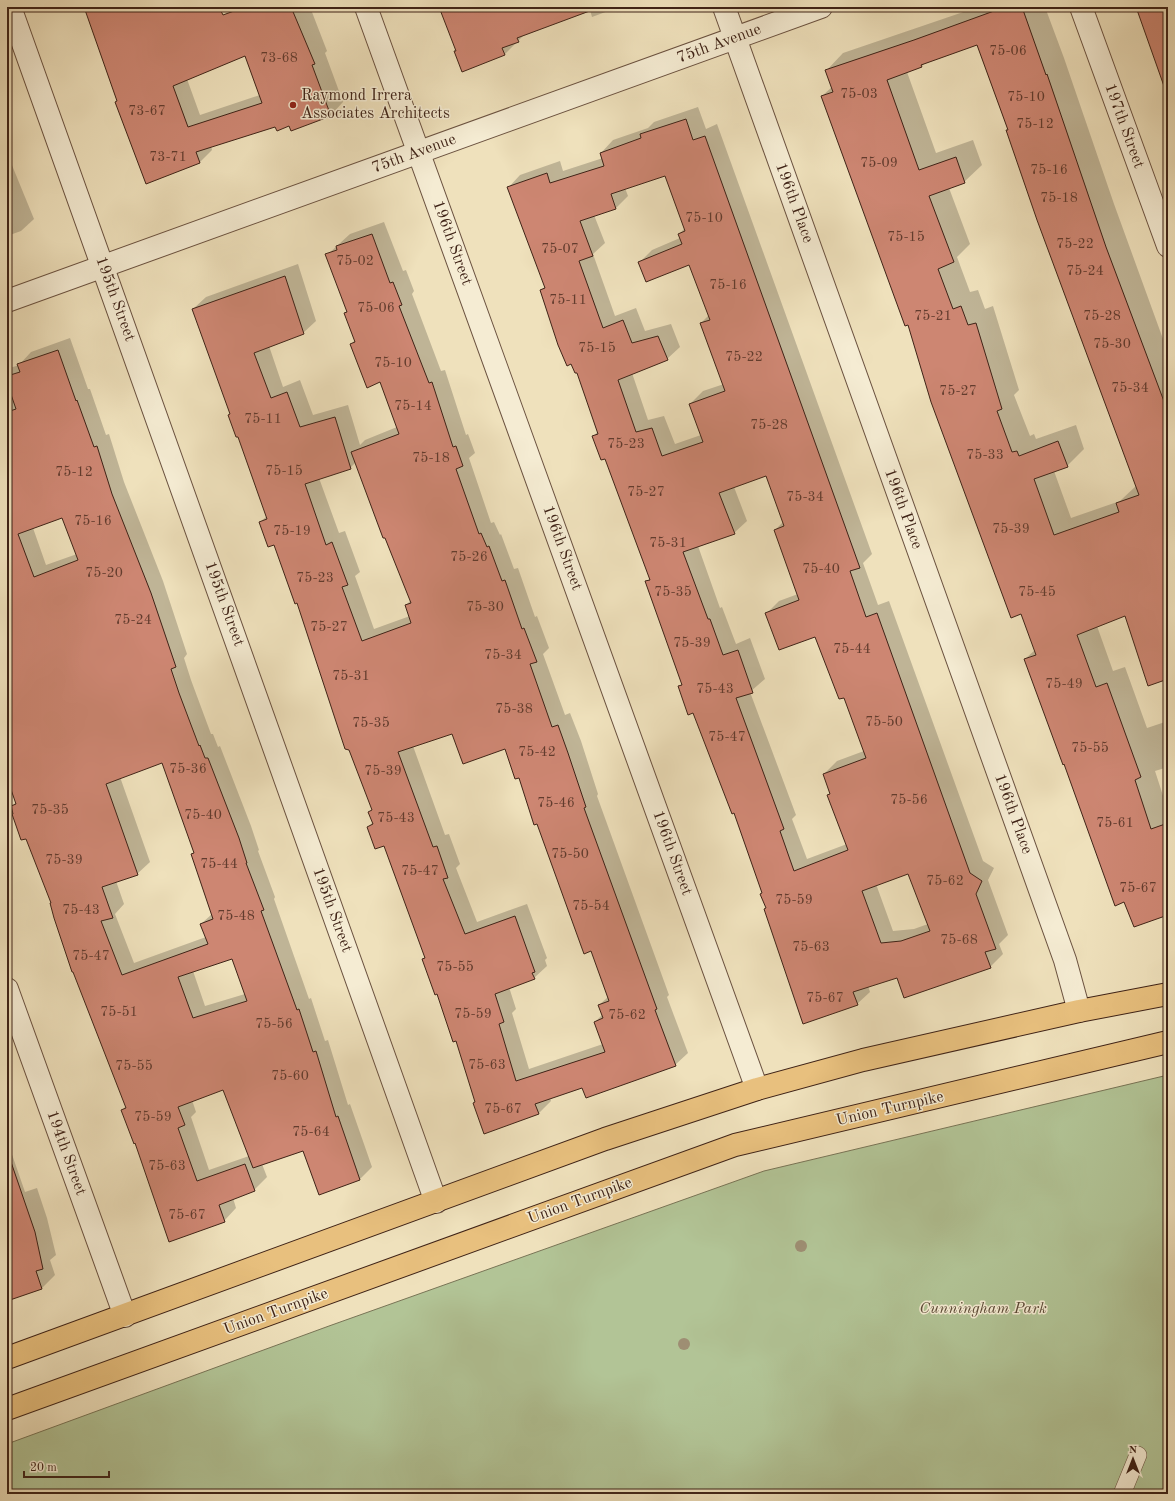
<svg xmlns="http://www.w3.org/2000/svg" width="1175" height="1501" font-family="'Old Standard TT',serif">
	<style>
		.green { fill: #b2c496; stroke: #787456 }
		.shadow { fill: #0003; fill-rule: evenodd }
		.building { fill: #cd8672; stroke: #3f2317; fill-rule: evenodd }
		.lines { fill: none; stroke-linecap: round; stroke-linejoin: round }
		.lane-casing { stroke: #6b5240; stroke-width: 18 }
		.street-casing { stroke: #6b5240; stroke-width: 24 }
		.primary-casing { stroke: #3f2317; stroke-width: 24 }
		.lane { stroke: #f5ecd3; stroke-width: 17 }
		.street { stroke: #f5ecd3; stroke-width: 22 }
		.primary { stroke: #e8c07e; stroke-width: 22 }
		.tree { fill: #9e8e73 }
		.poi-dot { fill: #8f2418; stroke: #f5ecd3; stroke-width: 1.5 }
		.labels { text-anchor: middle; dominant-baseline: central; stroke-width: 3; stroke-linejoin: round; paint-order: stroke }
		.number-label { font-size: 14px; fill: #623c2e }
		.street-label { font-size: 16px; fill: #3f2317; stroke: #f5ecd3 }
		.poi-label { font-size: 16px; fill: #3f2317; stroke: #f5ecd3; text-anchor: start }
		.park-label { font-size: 16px; font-style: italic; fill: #5c4b37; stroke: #f5ecd3 }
	</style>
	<rect width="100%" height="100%" fill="#efe1bc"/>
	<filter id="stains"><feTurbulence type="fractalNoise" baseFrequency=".005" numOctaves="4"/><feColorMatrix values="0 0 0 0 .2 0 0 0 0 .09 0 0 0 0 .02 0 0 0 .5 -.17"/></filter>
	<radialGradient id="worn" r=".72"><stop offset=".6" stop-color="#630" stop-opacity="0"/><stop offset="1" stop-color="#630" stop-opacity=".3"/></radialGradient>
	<!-- green -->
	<polygon class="green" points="1168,1075 1168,1494 7,1494 7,1444 329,1326 764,1171"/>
	<!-- shadow -->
	<g class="shadow">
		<polygon points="85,7 204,7 187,79 200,115 260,95 245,55 244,56 227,7 310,7 327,51 325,53 343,102 331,115 291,129 289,125 276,126 211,146 212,150 199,163 118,101"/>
		<polygon points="440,7 619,7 592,17 590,10 524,35 505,54 455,52 457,50"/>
		<path d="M978,7h67l19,51 50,146 53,146h1v328l-42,-64 -29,12 16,45 12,-4 22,61 21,-7v46l-13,4 13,40v103l-143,-255 10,-9 -213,-554 10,-9 -6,-16 17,-18zM977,44l160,441 -17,16 -49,17 -17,-47 13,-5 17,-17 -8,-24 -40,14 -2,-5 -4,2 -16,-41 5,-5 -26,-84 -8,3 -7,-19 -8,2 -13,-35 13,-13 -21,-56 15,-6 18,-17 -9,-25 -37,13 -29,-81 14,-5 4,-4z"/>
		<path d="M698,107l8,22 11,-5 155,430 -9,9 15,42 11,-4 94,260 11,7 -6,12 20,55 -9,9 4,10 -13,13 -92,10 -30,9 2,6 -13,12 -90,-97 -33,-95 -41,-100 -13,-26 2,-3 -35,-101 3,-4 -44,-120 -13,-21 5,-6 -21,-60 -36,-81 5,-4 -38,-98 12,-13 40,-14 3,10 40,-13 -2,-5 12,-13 35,-12 6,-6zM666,174l19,54 -6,6 1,4 -28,12 -13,13h50l20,52 -8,8 23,61 -21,7 -13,13 11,31 -26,9 -11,-28 -16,4 -16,-47 35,-14 13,-12 -9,-23 -26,7 -9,-23 -21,8 -22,-62 12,-11 -11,-28 22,-7 12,-12 -3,-8zM767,475l17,46 -9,9 23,64 -19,7 -12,12 48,23 29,60 20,55 -27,10 -13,13 7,19 -3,2 19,49 -40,15 -15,-40 4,-4 -46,-123 15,-13 -15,-41 -14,6 -14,-37 -2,1 -22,-62 36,-13 13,-12 -13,-34zM909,873l19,51 -14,5 -21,2 -17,-47z"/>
		<polygon points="7,153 34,219 21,231 7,236"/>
		<path d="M384,222l19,49 3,-1 8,21 -2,3 29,77 4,-1 21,65 2,-1 7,19 -6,5 22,65 3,-1 6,13 1,-1 13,35 4,-1 17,49 2,-1 12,32 -6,6 22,61 5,-2 11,28 17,53 -1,2 72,199 -2,2 21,56 -13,12 -92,22 -33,11 1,3 -12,12 -65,-10 2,-2 -20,-61 -33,-81 3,-3 -41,-111 -17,-18 5,-5 -4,-10 4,-3 -75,-207 -24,-58 -14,-22 7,-6 -74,-207 13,-12 92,-33 18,57 -13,12 -34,13 14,41 17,-7 13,35 35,-10 12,40 5,-5 32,-13 -17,-46 -29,-37 4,-4 -10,-27 2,-2 -20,-56 23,-21zM356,462l55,138 -5,5 4,11 -36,13 -19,-53 5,-4 -15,-41 -6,2 -20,-55 31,-10zM452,733l53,14 14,30 72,173 17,47 -9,8 4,9 -8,8 8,22 -74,25 -17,-56 4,-4 -7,-22 25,-9 13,-12 -2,-6 2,-2 -20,-54 -50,18 -21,-54 4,-4 -11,-30 -4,1 -32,-89z"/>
		<path d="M70,338l18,51h2l16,46 3,-1 15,48 39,99 24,73 -3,4 7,22 20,54h2l5,13 2,-1 31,80 8,24 -1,1 17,46 -1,2 35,100 2,-1 14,43 3,-1 20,65 2,-1 22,63 -12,12 -57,-30 -41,15 5,13 -13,13 -21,8 3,10 -12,13 -88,-79 -14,-32 4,-4 -74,-204 -26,-65 -14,-30 4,-5 -9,-25v-408l12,-4 12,-13zM63,517l14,37 -31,11 -13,-37zM162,762l33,90 -3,3 20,59 -11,10 5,13 -72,26 -19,-49 9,-10 -8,-23 21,-7 13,-12 -30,-85zM233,958l12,36 -40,12 -12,-35zM224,1088l25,68 -40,14 -18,-53 5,-5 -4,-12z"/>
		<polygon points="7,1140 25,1192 37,1188 47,1218 56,1255 50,1260 55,1275 42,1288 7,1300"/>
	</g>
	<!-- building -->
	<g class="building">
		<path d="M84,7h135l4,8 22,-8h46l24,57 -3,1 19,51 -40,15 -2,-5 -12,5 -2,-4 -79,25 4,11 -54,21 -31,-82 2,-1zM245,56l17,47 -74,24 -15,-41z"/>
		<polygon points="439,7 595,7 595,9 517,38 519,42 502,48 505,55 462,72 454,51 456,51"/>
		<path d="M1005,7h17l24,68 1,-1 59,173 62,165v267l-20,7 -23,-70 -48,19 19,52 11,-4 34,94 -6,3 16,49 17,-6v92l-34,12 -10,-25 -9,4 -51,-142 -1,1 -39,-106 12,-4 -15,-41 -10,4 -80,-216 -23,-77 -3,1 -84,-230 12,-4 -8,-22 89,-30zM977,45l31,85h-2l31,90 102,275 -23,8 3,9 -65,23 -20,-56 34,-12 -10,-26 -39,15 -2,-5 -5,1 -15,-41 5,-2 -26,-86 -8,2 -7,-19 -8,3 -15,-40 16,-7 -25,-66 36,-13 -9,-26 -37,13 -32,-90 35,-13 -1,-2z"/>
		<polygon points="1136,7 1168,7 1168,88 1165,89"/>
		<path d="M686,119l7,21 12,-4 155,432 -10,3 16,46 11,-4 93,260 12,8 -6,13 20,55 -11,3 6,16 -87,30 -7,-20 -44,14 5,13 -55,19 -39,-115 2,-1 -6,-14 2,-1 -28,-80 -2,1 -39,-101 -5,2 -10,-29 4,-1 -37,-104 5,-1 -45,-121 -4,1 -9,-24 6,-2 -21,-61h-2l-4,-9 -4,2 -9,-21 -18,-55 5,-2 -38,-101 40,-14 3,10 54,-17 -4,-13 41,-15 -1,-4zM665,176l20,55 -7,3 4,10 -44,18 8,20 43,-17 21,55 -10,3 25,68 -36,13 14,38 -41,14 -10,-28 -16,4 -18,-52 50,-20 -10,-24 -26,7 -9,-23 -20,8 -24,-67 14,-5 -13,-35 36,-12 -5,-15zM766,476l18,50 -10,4 25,70 -34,13 14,37 36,-13 24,62 5,-1 22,60 -43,16 7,20 -3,1 21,55 -54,21 -14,-40 4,-2 -48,-131 17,-5 -15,-43 -15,5 -13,-36h-2l-25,-67 52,-18 -16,-41zM908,874l22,57 -29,10 -20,2 -19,-52z"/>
		<path d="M372,234l18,49 3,-1 9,23 -3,1 30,77 3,-1 21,65 3,-1 7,20 -7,3 23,65 2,-1 6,14 2,-1 13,35 3,-1 17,49 2,-1 13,34 -7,2 22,63 6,-2 10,28 18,54 -2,1 73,201 -2,1 21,56 -90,32 -4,-10 -47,16 4,10 -55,20 -11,-31 2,-1 -19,-61 -3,1 -16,-48 -2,1 -13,-36 3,-1 -41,-112 -9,3 -8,-22 6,-3 -5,-12 4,-2 -23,-60 -4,-1 -48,-146 -2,1 -21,-59 -6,2 -9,-25 8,-3 -29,-82h-2l-8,-22 2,-1 -38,-105 93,-33 19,58 -50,19 17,45 16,-6 13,35 35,-10 16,52 -46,15 21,61 6,-3 16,43 -6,2 20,54 49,-18 -6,-18 6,-2 -26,-65h-2l-32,-86 48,-18 -19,-52 -13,6 -17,-44 5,-2 -11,-29 3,-1 -22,-58 12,-4 -1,-4zM452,734l11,30 42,-15 10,30 4,-1 15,47 3,-1 47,130 7,-3 18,50 -11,4 5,13 -9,4 11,30 -89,29 -17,-57 5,-2 -9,-28 40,-15 -3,-6 3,-1 -20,-56 -50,18 -22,-55 5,-1 -11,-32 -4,1 -35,-95z"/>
		<path d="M58,350l18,51 1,-1 17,47 3,-1 15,48 39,99 25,74 -5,2 8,24 20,53 1,-1 5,13h3l31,80 8,25h-1l18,47 -3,1 36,99 2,-1 14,43 3,-1 20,66 2,-1 22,64 -41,15 -16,-44 -50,17 -30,-78 -45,17 7,18 -7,3 19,53 48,-17 10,27 -36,14 6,17 -56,20 -34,-99 -1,1 -13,-34 5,-2 -53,-136h-1l-18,-54 -4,-15h1l-25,-64 -5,1 -9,-26h1l-2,-8 5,-2 -9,-26v-366l9,-3 -9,-26v-7l13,-4 -3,-8zM62,518l16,42 -44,17 -16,-43zM162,763l32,90 -3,1 22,65 -13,5 8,20 -86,31 -21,-54 12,-3 -11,-31 36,-12 -32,-91zM232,959l15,42 -54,17 -15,-41z"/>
		<polygon points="11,1162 35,1232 43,1269 36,1271 42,1289 7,1301 7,1163"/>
	</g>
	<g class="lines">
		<!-- lane casing -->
		<g class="lane-casing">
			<polyline id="lane" points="1122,1494 1138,1455"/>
		</g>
		<!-- street casing -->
		<g class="street-casing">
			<g id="street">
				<polyline points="10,7 436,1202"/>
				<polyline points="366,7 757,1089"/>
				<polyline points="724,7 1065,960 1079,1011"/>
				<polyline points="1081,7 1168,246"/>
				<polyline points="7,301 821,7"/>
				<polyline points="7,989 125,1316"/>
			</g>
		</g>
		<!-- primary casing -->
		<g class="primary-casing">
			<g id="primary">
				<polyline points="7,1358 605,1139 757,1089 863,1060 1079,1011 1168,994"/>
				<polyline points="7,1409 735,1145 1168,1042"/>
			</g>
		</g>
		<!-- lane -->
		<use href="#lane" class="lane"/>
		<!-- street -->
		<use href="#street" class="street"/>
		<!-- primary -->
		<use href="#primary" class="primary"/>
	</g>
	<!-- trees -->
	<g class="tree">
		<circle cx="801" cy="1246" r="6"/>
		<circle cx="684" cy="1344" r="6"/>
	</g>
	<!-- markers -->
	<circle class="poi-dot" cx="293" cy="105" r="4"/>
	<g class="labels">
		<!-- number labels -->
		<g class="number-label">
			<text x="1008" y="51">75-06</text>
			<text x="279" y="58">73-68</text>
			<text x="859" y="94">75-03</text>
			<text x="1026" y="97">75-10</text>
			<text x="147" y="111">73-67</text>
			<text x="1035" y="124">75-12</text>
			<text x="168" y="157">73-71</text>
			<text x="879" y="163">75-09</text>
			<text x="1049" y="170">75-16</text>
			<text x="1059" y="198">75-18</text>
			<text x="704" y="218">75-10</text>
			<text x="906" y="237">75-15</text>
			<text x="1075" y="244">75-22</text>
			<text x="560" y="249">75-07</text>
			<text x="355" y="261">75-02</text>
			<text x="1085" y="271">75-24</text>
			<text x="728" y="285">75-16</text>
			<text x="568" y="300">75-11</text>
			<text x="376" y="308">75-06</text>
			<text x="933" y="316">75-21</text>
			<text x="1102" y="316">75-28</text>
			<text x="1112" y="344">75-30</text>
			<text x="597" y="348">75-15</text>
			<text x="744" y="357">75-22</text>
			<text x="393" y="363">75-10</text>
			<text x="1130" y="388">75-34</text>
			<text x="958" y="391">75-27</text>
			<text x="413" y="406">75-14</text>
			<text x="263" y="419">75-11</text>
			<text x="769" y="425">75-28</text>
			<text x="626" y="444">75-23</text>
			<text x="985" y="455">75-33</text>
			<text x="431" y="458">75-18</text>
			<text x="284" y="471">75-15</text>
			<text x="74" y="472">75-12</text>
			<text x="646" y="492">75-27</text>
			<text x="805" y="497">75-34</text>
			<text x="93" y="521">75-16</text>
			<text x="1011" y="529">75-39</text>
			<text x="292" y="531">75-19</text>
			<text x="668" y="543">75-31</text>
			<text x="469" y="557">75-26</text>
			<text x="821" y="569">75-40</text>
			<text x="104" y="573">75-20</text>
			<text x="315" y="578">75-23</text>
			<text x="673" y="592">75-35</text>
			<text x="1037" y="592">75-45</text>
			<text x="485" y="607">75-30</text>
			<text x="133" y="620">75-24</text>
			<text x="329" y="627">75-27</text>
			<text x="692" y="643">75-39</text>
			<text x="852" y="649">75-44</text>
			<text x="503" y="655">75-34</text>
			<text x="351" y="676">75-31</text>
			<text x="1064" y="684">75-49</text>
			<text x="715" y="689">75-43</text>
			<text x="514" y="709">75-38</text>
			<text x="884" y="722">75-50</text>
			<text x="371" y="723">75-35</text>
			<text x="727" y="737">75-47</text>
			<text x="1090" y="748">75-55</text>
			<text x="537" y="752">75-42</text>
			<text x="188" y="769">75-36</text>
			<text x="383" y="771">75-39</text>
			<text x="909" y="800">75-56</text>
			<text x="556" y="803">75-46</text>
			<text x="50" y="810">75-35</text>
			<text x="203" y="815">75-40</text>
			<text x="396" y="818">75-43</text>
			<text x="1115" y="823">75-61</text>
			<text x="570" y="854">75-50</text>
			<text x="64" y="860">75-39</text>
			<text x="219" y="864">75-44</text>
			<text x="420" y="871">75-47</text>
			<text x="945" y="881">75-62</text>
			<text x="1138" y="888">75-67</text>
			<text x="794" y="900">75-59</text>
			<text x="591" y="906">75-54</text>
			<text x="81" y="910">75-43</text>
			<text x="236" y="916">75-48</text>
			<text x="959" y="940">75-68</text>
			<text x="811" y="947">75-63</text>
			<text x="91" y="956">75-47</text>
			<text x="455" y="967">75-55</text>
			<text x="825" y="998">75-67</text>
			<text x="119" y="1012">75-51</text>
			<text x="473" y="1014">75-59</text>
			<text x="627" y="1015">75-62</text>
			<text x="274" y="1024">75-56</text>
			<text x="487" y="1065">75-63</text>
			<text x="134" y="1066">75-55</text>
			<text x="290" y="1076">75-60</text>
			<text x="503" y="1109">75-67</text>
			<text x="153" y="1117">75-59</text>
			<text x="311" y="1132">75-64</text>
			<text x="167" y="1166">75-63</text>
			<text x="187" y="1215">75-67</text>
		</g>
		<!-- street labels -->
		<g class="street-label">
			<text transform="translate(719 44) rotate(-20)">75th Avenue</text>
			<text transform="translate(1124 126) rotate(70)">197th Street</text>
			<text transform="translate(414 154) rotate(-20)">75th Avenue</text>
			<text transform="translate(794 203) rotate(70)">196th Place</text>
			<text transform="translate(452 243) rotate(70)">196th Street</text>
			<text transform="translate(115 299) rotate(70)">195th Street</text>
			<text transform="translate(903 509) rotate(70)">196th Place</text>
			<text transform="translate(562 548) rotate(70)">196th Street</text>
			<text transform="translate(224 604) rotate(70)">195th Street</text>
			<text transform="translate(1013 814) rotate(70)">196th Place</text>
			<text transform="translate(672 853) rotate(70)">196th Street</text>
			<text transform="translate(332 910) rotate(70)">195th Street</text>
			<text transform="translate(890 1109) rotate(-13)">Union Turnpike</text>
			<text transform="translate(66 1153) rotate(70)">194th Street</text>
			<text transform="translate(580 1201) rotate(-20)">Union Turnpike</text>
			<text transform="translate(276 1312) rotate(-20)">Union Turnpike</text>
		</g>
		<!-- poi labels -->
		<g class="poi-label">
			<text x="301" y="96">Raymond Irrera<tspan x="301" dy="18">Associates Architects</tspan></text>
		</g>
		<!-- park labels -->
		<g class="park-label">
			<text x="983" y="1309">Cunningham Park</text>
		</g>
	</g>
	<!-- margin -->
	<rect width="1175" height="1501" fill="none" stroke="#efe1bc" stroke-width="24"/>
	<rect x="8" y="8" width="1159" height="1485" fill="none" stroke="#3f2317" stroke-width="2"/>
	<rect x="12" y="12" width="1151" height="1477" fill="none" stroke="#3f2317"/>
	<!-- north arrow -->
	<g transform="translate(1133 1459)" stroke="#f5ecd3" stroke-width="3" paint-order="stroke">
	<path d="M0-3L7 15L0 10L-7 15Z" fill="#3f2317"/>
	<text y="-6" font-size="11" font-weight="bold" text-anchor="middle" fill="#3f2317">N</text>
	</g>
	<!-- scale -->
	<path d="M24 1471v6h85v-6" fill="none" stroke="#3f2317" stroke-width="2"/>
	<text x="30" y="1471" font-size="12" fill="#3f2317" stroke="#f5ecd3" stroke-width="3" paint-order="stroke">20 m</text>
	<rect width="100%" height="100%" filter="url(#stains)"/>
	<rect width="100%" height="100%" fill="url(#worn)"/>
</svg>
